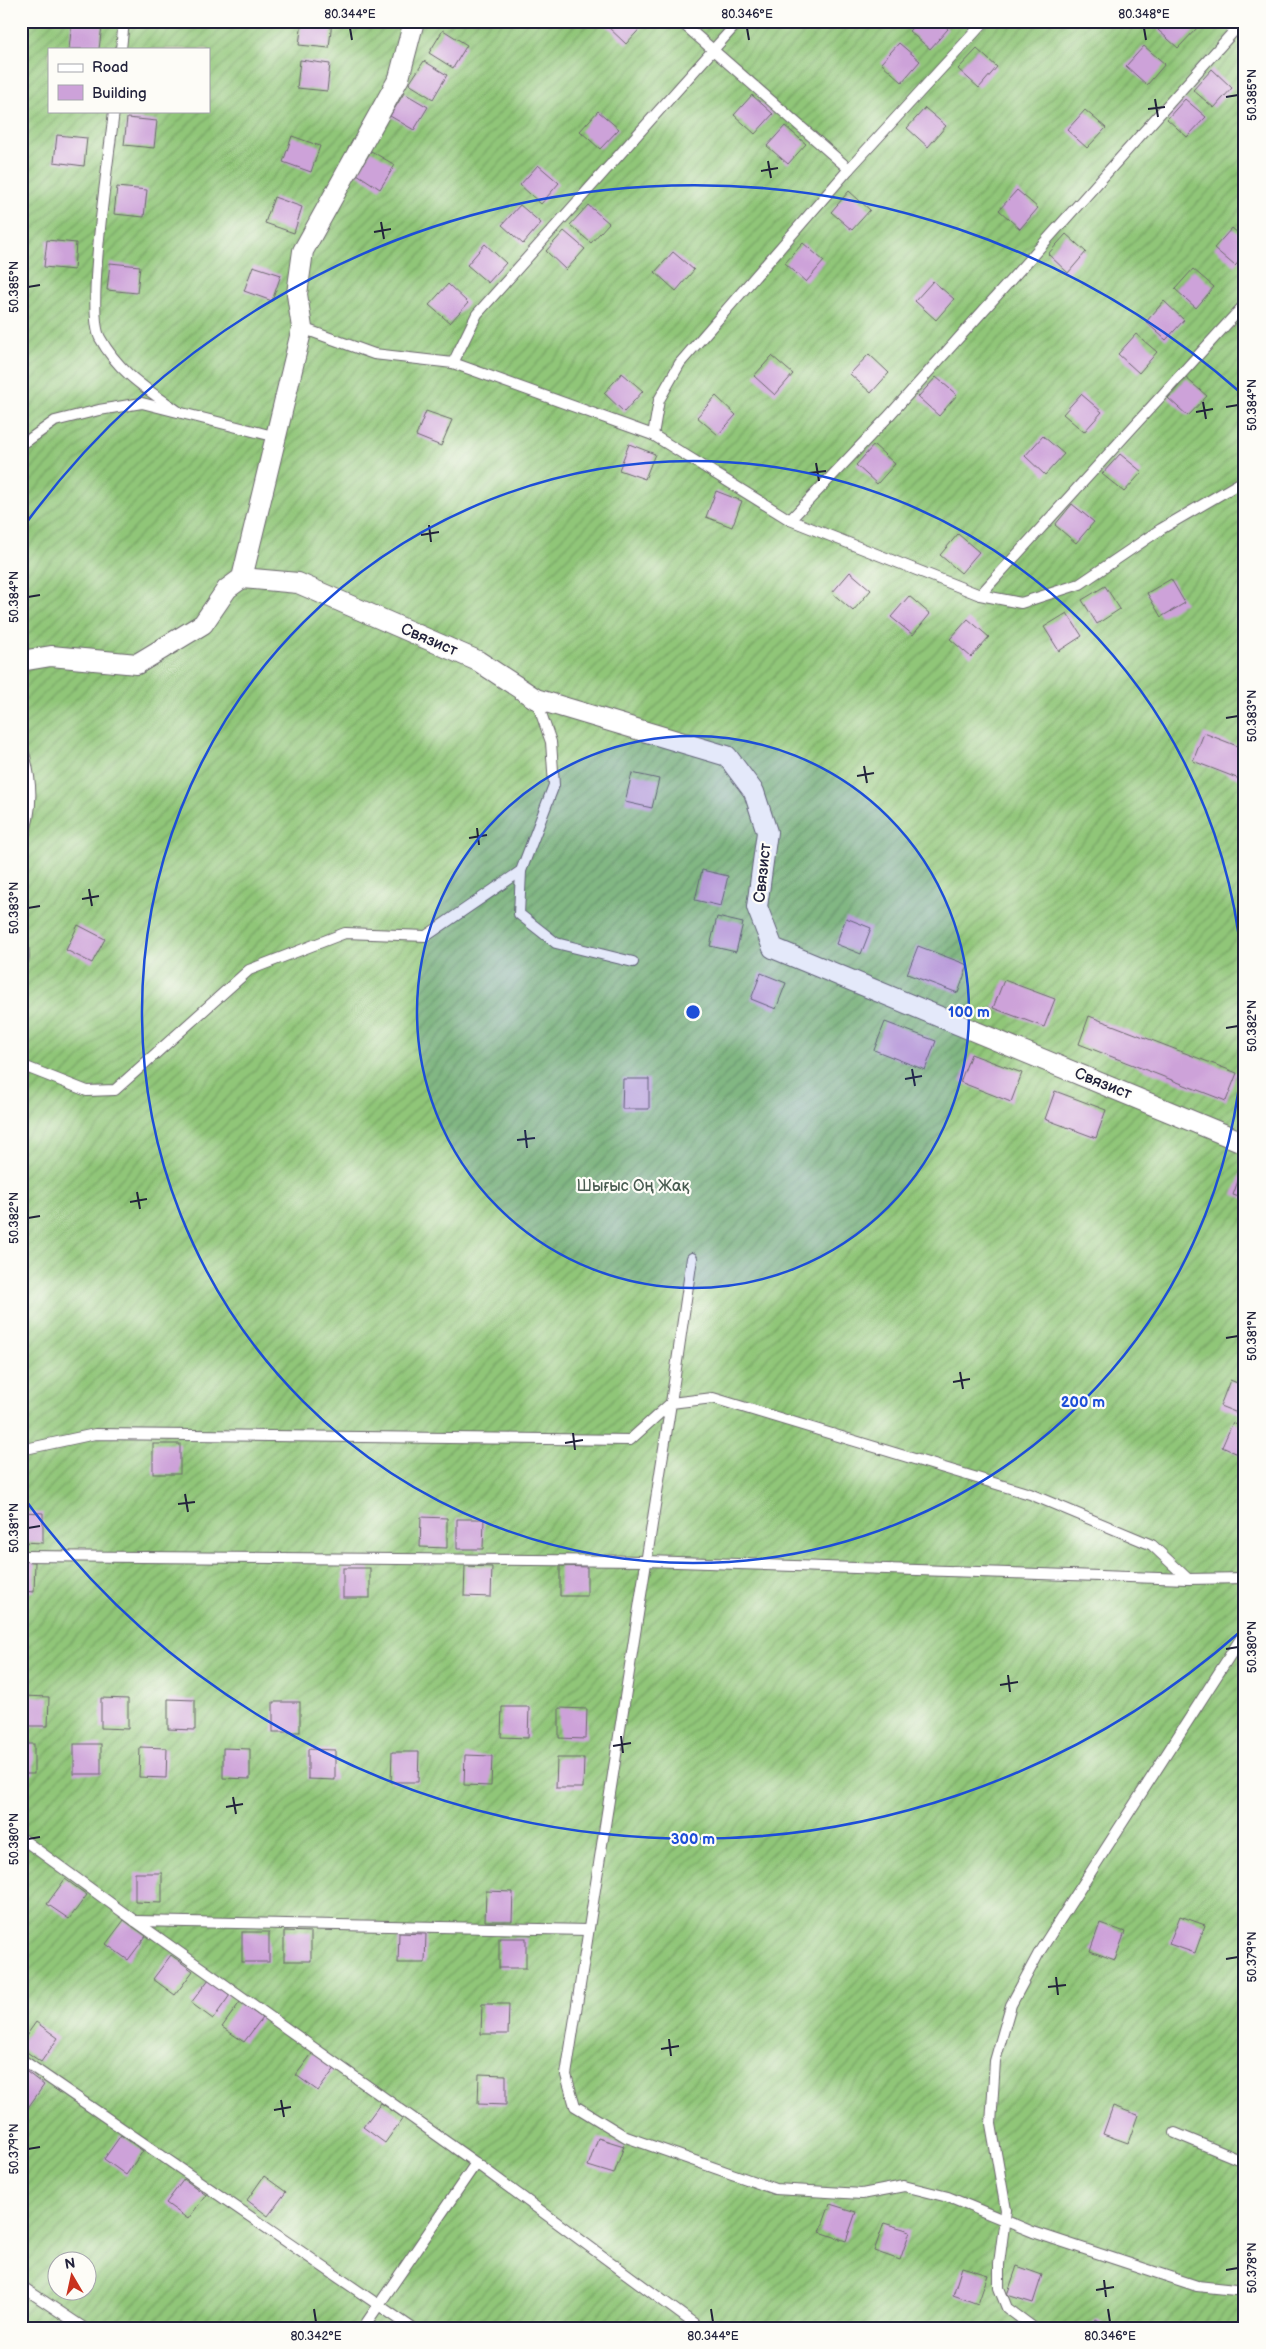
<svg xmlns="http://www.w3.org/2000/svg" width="1266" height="2349" font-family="'Balsamiq Sans',sans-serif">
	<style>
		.garden { fill: url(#garden-furrows); stroke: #59745a; fill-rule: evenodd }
		.building { fill: #cda2d9 }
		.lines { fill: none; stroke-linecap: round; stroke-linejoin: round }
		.lane-casing { stroke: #6b666d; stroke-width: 12 }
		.street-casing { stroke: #6b666d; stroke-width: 22 }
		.lane { stroke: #fff; stroke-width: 10 }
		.street { stroke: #fff; stroke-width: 20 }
		.ticks { fill: none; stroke: #22223b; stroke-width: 2 }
		.ring { fill: none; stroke: #1d4ed8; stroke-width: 2.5 }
		.labels { text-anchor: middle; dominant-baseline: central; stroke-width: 4.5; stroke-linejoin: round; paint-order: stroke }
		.street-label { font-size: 16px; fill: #22223b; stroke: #fdfcf7 }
		.park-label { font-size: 16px; fill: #485b50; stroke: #fdfcf7 }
		.centre { fill: #1d4ed8; stroke: #fdfcf7; stroke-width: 2.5 }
		.ring-label { font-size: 15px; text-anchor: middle; font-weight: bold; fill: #1d4ed8; stroke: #fdfcf7; stroke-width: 4.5; stroke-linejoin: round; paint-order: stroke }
		.neatline { fill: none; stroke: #22223b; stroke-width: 2 }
		.ticks-label { font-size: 12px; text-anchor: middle; fill: #22223b }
	</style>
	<defs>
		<pattern id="garden-furrows" width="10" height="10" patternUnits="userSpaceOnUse" patternTransform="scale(1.25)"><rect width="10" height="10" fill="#90c678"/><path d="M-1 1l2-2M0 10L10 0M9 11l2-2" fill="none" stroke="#75a064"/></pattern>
	</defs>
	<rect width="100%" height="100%" fill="#fdfcf7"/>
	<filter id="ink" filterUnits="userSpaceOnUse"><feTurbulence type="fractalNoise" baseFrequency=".02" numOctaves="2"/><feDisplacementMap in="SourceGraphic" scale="10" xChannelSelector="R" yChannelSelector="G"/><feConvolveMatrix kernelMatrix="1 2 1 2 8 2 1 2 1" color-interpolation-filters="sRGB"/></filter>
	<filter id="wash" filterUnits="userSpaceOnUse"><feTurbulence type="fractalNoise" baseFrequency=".0096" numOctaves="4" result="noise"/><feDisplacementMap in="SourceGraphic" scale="20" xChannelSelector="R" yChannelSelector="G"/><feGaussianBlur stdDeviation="1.12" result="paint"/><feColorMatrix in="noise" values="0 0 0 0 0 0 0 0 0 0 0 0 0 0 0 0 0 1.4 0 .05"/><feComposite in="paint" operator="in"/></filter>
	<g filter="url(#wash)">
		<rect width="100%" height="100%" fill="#f2e5ca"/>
		<!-- garden -->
		<path class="garden" d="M21,21h1224v2307h-1224zM49,49h160v62h-160zM58,2262h30v30h-30z"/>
		<g id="blocks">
			<!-- building -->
			<g class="building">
				<polygon points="302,21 332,21 329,48 299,45"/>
				<polygon points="609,21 642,21 645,23 626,44 606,25"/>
				<polygon points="918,21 940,21 948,29 930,49 909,31"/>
				<polygon points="1165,21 1189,21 1197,28 1178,48 1158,30"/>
				<polygon points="72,22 102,26 99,49 69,49"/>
				<polygon points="443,30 467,45 453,68 429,53"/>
				<polygon points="899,43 920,61 902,82 881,63"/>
				<polygon points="1144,46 1165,64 1147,85 1126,66"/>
				<polygon points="977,49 997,67 979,88 958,69"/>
				<polygon points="300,60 330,64 327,91 297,88"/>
				<polygon points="424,61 447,75 433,99 409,84"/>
				<polygon points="1212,69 1232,88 1214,108 1193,90"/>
				<polygon points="404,93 428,107 414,130 390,116"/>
				<polygon points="752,95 773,114 755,134 734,115"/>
				<polygon points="1185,99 1206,117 1187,137 1167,119"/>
				<polygon points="925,108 946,126 928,147 907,128"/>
				<polygon points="1085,110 1106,128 1087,148 1067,130"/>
				<polygon points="598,111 619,129 600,149 580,131"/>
				<polygon points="127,118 157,121 154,148 124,145"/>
				<polygon points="785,126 806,144 788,164 767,146"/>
				<polygon points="57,135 87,138 84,166 54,162"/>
				<polygon points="292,136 320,146 311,172 283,162"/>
				<polygon points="371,151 395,165 380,189 357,174"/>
				<polygon points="538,165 559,183 541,204 520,185"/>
				<polygon points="117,187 147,190 144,217 114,214"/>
				<polygon points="1017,190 1038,208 1020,229 999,210"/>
				<polygon points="849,191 870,210 852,230 831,212"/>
				<polygon points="274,197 302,207 294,233 265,223"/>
				<polygon points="520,205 541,223 523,244 502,225"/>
				<polygon points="588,205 609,223 591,243 570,225"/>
				<polygon points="1232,228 1245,239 1245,255 1235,266 1214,248"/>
				<polygon points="564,231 585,249 566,270 546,251"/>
				<polygon points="1066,234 1086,252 1068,273 1048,254"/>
				<polygon points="47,240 76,243 74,270 44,267"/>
				<polygon points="803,243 824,261 806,282 785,263"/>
				<polygon points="485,244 506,263 488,283 467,265"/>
				<polygon points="673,252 694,270 676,291 655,272"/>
				<polygon points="110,263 140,266 137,293 107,290"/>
				<polygon points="253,266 281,275 272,301 244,291"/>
				<polygon points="1193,269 1214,287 1196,308 1175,289"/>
				<polygon points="933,281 954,299 936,320 915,301"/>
				<polygon points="448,284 468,303 450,323 429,305"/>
				<polygon points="1164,301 1184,320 1166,340 1146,322"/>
				<polygon points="1136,334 1157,352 1139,373 1118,354"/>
				<polygon points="869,354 889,373 871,393 850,374"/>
				<polygon points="772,356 793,374 775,395 754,376"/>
				<polygon points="622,373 643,391 624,412 604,393"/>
				<polygon points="936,377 957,395 939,416 918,397"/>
				<polygon points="1186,378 1207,396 1188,416 1168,398"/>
				<polygon points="1081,394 1102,412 1084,432 1063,414"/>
				<polygon points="716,396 736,415 718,435 697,417"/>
				<polygon points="426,411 452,420 441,446 416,436"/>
				<polygon points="1043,436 1064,454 1045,475 1025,456"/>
				<polygon points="629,444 655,454 645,479 619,470"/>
				<polygon points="874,445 895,464 877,484 856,465"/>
				<polygon points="1120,454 1142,472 1124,492 1102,474"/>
				<polygon points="716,491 742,501 732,527 706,517"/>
				<polygon points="1072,504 1094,522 1076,543 1055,525"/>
				<polygon points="958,534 979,552 961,573 940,555"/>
				<polygon points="850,572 871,590 853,611 832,593"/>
				<polygon points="1171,579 1185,603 1161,617 1147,593"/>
				<polygon points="1105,586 1120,609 1097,624 1082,600"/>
				<polygon points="909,596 930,614 913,635 891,617"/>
				<polygon points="1067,613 1082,636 1059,651 1044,627"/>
				<polygon points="968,619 989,637 971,657 950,639"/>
				<polygon points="1204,733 1245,749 1245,772 1242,780 1193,761"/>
				<polygon points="632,773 659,779 652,808 625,802"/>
				<polygon points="702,870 728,876 721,906 695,900"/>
				<polygon points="717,917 743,923 736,952 710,946"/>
				<polygon points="846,918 871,928 861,954 836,944"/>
				<polygon points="78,925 105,939 92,963 66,950"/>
				<polygon points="918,946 968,965 958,993 907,974"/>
				<polygon points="761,973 786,983 776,1009 751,999"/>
				<polygon points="1004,980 1055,999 1044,1027 993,1008"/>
				<polygon points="1089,1016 1237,1073 1226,1101 1079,1044"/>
				<polygon points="885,1022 936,1041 925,1070 874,1050"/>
				<polygon points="971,1054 1022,1073 1011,1102 960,1082"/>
				<polygon points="623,1079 649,1079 649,1109 622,1109"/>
				<polygon points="1055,1091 1106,1110 1096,1138 1045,1119"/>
				<polygon points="1243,1167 1245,1167 1245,1199 1233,1195"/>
				<polygon points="1230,1380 1245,1386 1245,1416 1220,1406"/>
				<polygon points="1233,1422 1245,1428 1245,1457 1222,1447"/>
				<rect x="153" y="1444" width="27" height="30"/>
				<polygon points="21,1512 43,1513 43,1543 21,1542"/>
				<polygon points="421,1517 447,1518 447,1548 420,1547"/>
				<polygon points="457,1519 484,1519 483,1549 457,1549"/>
				<polygon points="21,1561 35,1562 34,1592 21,1591"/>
				<polygon points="465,1566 492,1567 491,1597 464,1596"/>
				<polygon points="560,1566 587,1567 587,1596 560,1596"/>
				<rect x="343" y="1568" width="27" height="30"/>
				<polygon points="22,1696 49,1697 48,1726 21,1726"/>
				<polygon points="101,1698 128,1699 128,1729 101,1728"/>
				<polygon points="168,1699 195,1700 195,1730 168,1729"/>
				<rect x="273" y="1702" width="27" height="30"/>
				<polygon points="502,1707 529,1707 528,1738 501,1737"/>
				<polygon points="559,1708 587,1709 586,1739 559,1738"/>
				<rect x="21" y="1744" width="13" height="30"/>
				<rect x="74" y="1744" width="27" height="30"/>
				<polygon points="140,1747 167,1748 166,1778 139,1777"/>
				<polygon points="223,1748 250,1749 250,1779 223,1778"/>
				<polygon points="308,1749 335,1750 335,1780 308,1779"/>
				<polygon points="392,1752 419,1752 418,1782 391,1782"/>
				<polygon points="465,1755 492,1756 491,1786 464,1785"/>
				<polygon points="557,1758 584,1758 583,1788 556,1788"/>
				<polygon points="135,1873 162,1873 162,1903 135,1902"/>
				<polygon points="65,1879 87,1895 69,1919 47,1904"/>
				<polygon points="486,1891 513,1892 512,1921 485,1921"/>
				<polygon points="1180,1916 1205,1925 1195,1953 1169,1944"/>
				<polygon points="124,1920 146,1936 128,1960 106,1944"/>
				<polygon points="1100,1923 1125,1932 1115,1960 1090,1951"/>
				<polygon points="284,1931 311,1932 311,1961 284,1961"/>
				<rect x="242" y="1932" width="27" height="30"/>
				<polygon points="399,1933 426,1934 425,1963 398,1963"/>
				<rect x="499" y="1938" width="27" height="30"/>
				<polygon points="171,1955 193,1971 175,1995 153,1979"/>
				<polygon points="209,1979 230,1995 213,2019 191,2003"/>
				<polygon points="240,2002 262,2018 244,2042 222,2027"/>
				<polygon points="482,2004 509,2004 508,2034 481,2034"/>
				<polygon points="36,2022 58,2038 41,2062 21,2048 21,2043"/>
				<polygon points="314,2051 336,2067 318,2091 296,2075"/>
				<polygon points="23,2069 44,2085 27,2109 21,2105"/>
				<polygon points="479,2074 506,2075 506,2105 478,2104"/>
				<polygon points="381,2103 403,2118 385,2143 363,2127"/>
				<polygon points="1113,2106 1138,2115 1128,2143 1103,2134"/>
				<polygon points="121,2135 143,2151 126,2175 104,2159"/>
				<polygon points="598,2138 624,2146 614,2174 588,2166"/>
				<polygon points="264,2176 286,2192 268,2216 247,2200"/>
				<polygon points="184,2179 206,2195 188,2219 166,2203"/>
				<polygon points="830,2204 856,2212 846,2241 820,2232"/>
				<polygon points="884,2223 910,2231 900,2260 874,2251"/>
				<polygon points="1017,2266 1042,2275 1033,2303 1007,2295"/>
				<polygon points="962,2267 988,2275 978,2304 953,2295"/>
				<polygon points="1096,2319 1111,2328 1091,2328"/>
			</g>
		</g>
	</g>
	<g filter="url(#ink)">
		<use href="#blocks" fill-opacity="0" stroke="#6b666d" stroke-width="1"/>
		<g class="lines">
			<!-- lane casing -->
			<g class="lane-casing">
				<g id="lane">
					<polyline points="680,21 849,169 985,21"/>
					<polyline points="121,49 124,21"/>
					<path d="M114,111c-4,39 -29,200 -14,227 19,35 47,51 79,74"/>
					<polyline points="302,328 374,354 453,363 653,435 790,520 980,595 1021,603 1080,584 1161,529 1245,480"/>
					<polyline points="453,363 477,314 739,21"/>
					<polyline points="653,435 659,400 680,363 849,169"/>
					<polyline points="21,442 27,441 55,421 99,410 142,403 277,437"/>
					<polyline points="790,520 887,418 1243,21"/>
					<polyline points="980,595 1245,304"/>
					<path d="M21,743c12,38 13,64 0,102"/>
					<polyline points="521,871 519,914 556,943 633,962"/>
					<polyline points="21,917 24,957 21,967"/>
					<polyline points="21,1065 87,1091 115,1090 249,970 345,933 426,936 521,871 554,785 551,742 536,699"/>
					<polyline points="21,1450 95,1434 630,1440 671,1403 692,1258"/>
					<polyline points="21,1556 646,1561 1188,1579 1245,1578"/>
					<polyline points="1188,1579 1152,1545 1030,1494 713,1398 671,1403 566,2075 575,2106 626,2137 775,2189 862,2194 904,2186 948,2197 1033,2232 1197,2286 1245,2291"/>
					<polyline points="21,1838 135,1921 476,2163 700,2328"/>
					<polyline points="135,1921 588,1930"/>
					<polyline points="21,2059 412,2328"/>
					<polyline points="1175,2133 1245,2162"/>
					<polyline points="21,2286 84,2328"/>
					<polyline points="363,2328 476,2163"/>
					<polyline points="1034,2328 1007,2308 999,2288 999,2264 1006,2210 991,2124 995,2061 1011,2005 1040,1951 1245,1632"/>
				</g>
			</g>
			<!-- street casing -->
			<g class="street-casing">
				<g id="street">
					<polyline points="242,578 298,583 478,661 536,699 727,756 754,792 767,832 757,907 773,948 1245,1143"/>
					<polyline points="21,661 51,656 137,664 203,624 227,589 242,578 302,328 297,294 303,251 399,78 414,21"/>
				</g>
			</g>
			<!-- lane -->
			<use href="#lane" class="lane"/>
			<!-- street -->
			<use href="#street" class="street"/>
		</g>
	</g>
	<!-- ticks -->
	<path class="ticks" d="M350,28l2,12M747,28l2,12M1144,28l2,12M1226,97l12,-2M1155,99l3,18M1148,109l17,-2M768,161l3,17M761,171l17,-3M381,222l3,17M374,232l17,-3M28,287l12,-2M1203,402l3,17M1226,407l12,-2M1196,412l17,-3M816,463l3,18M809,473l17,-2M429,525l2,17M421,535l18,-3M28,597l12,-2M1226,718l12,-2M864,766l3,17M857,776l17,-3M477,828l2,17M469,838l18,-3M89,889l3,17M82,899l17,-3M28,908l12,-2M1226,1028l12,-2M912,1069l3,17M905,1079l17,-3M525,1130l2,18M517,1140l18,-2M137,1192l3,17M130,1202l17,-3M28,1218l12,-2M1226,1338l12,-2M960,1372l3,17M953,1382l17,-3M573,1433l2,17M565,1443l18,-3M185,1494l3,18M178,1504l17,-2M28,1528l12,-2M1226,1649l12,-2M1008,1675l2,17M1000,1685l18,-3M621,1736l2,17M613,1746l18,-3M233,1797l3,17M226,1807l17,-3M28,1839l12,-2M1226,1959l12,-2M1056,1977l2,18M1048,1987l18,-2M669,2039l2,17M661,2049l18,-3M281,2100l3,17M274,2110l17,-3M28,2149l12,-2M1226,2270l12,-2M1104,2280l2,17M1096,2290l18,-3M314,2309l2,13M711,2309l2,13M1108,2309l2,13"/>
	<!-- distance rings -->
	<circle cx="693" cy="1012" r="276" fill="#1d4ed8" fill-opacity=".12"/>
	<g class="ring">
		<circle cx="693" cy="1012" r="276"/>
		<circle cx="693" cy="1012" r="551"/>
		<path d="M1241 1631A827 827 0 0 1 24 1498M24 526A827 827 0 0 1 1241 393"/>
	</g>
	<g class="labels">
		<!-- street labels -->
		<g class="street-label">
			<text transform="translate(429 640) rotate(23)">Связист</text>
			<text transform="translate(763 873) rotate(-84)">Связист</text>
			<text transform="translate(1103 1084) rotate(22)">Связист</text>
		</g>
		<!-- park labels -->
		<g class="park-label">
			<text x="633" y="1186">Шығыс Оң Жақ</text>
		</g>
	</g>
	<circle cx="693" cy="1012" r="8" class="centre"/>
	<g class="ring-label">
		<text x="969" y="1017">100 m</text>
		<text x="1083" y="1407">200 m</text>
		<text x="693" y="1844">300 m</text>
	</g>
	<!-- margin -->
	<rect width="1266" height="2349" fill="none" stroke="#fdfcf7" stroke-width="55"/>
	<!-- legend -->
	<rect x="48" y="48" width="162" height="65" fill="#fdfcf7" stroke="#a5a5ac"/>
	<rect x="58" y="64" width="25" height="8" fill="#ffffff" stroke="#a5a5ac"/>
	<text x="92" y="72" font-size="15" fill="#22223b">Road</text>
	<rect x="58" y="85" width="25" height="15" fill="#cda2d9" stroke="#a5a5ac"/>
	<text x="92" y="98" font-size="15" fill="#22223b">Building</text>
	<!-- north arrow -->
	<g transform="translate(72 2276) rotate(351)"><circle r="24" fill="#fdfcf7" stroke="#a5a5ac"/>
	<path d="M0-4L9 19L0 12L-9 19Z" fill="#c8321e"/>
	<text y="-8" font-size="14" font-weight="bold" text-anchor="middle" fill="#22223b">N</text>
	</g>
	<rect x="28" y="28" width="1210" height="2294" class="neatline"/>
	<g class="ticks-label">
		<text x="350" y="18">80.344°E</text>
		<text x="747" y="18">80.346°E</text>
		<text x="1144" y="18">80.348°E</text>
		<text transform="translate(1252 95) rotate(-90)" y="4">50.385°N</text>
		<text transform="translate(14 287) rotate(-90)" y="4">50.385°N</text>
		<text transform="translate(1252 405) rotate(-90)" y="4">50.384°N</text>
		<text transform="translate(14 597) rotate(-90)" y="4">50.384°N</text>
		<text transform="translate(1252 716) rotate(-90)" y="4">50.383°N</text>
		<text transform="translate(14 908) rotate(-90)" y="4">50.383°N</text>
		<text transform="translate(1252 1026) rotate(-90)" y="4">50.382°N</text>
		<text transform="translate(14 1218) rotate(-90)" y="4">50.382°N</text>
		<text transform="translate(1252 1336) rotate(-90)" y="4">50.381°N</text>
		<text transform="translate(14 1528) rotate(-90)" y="4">50.381°N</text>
		<text transform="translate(1252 1647) rotate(-90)" y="4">50.380°N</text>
		<text transform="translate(14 1839) rotate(-90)" y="4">50.380°N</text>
		<text transform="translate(1252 1957) rotate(-90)" y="4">50.379°N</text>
		<text transform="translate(14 2149) rotate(-90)" y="4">50.379°N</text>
		<text transform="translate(1252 2268) rotate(-90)" y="4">50.378°N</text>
		<text x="316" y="2340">80.342°E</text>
		<text x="713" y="2340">80.344°E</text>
		<text x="1110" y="2340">80.346°E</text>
	</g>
</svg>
